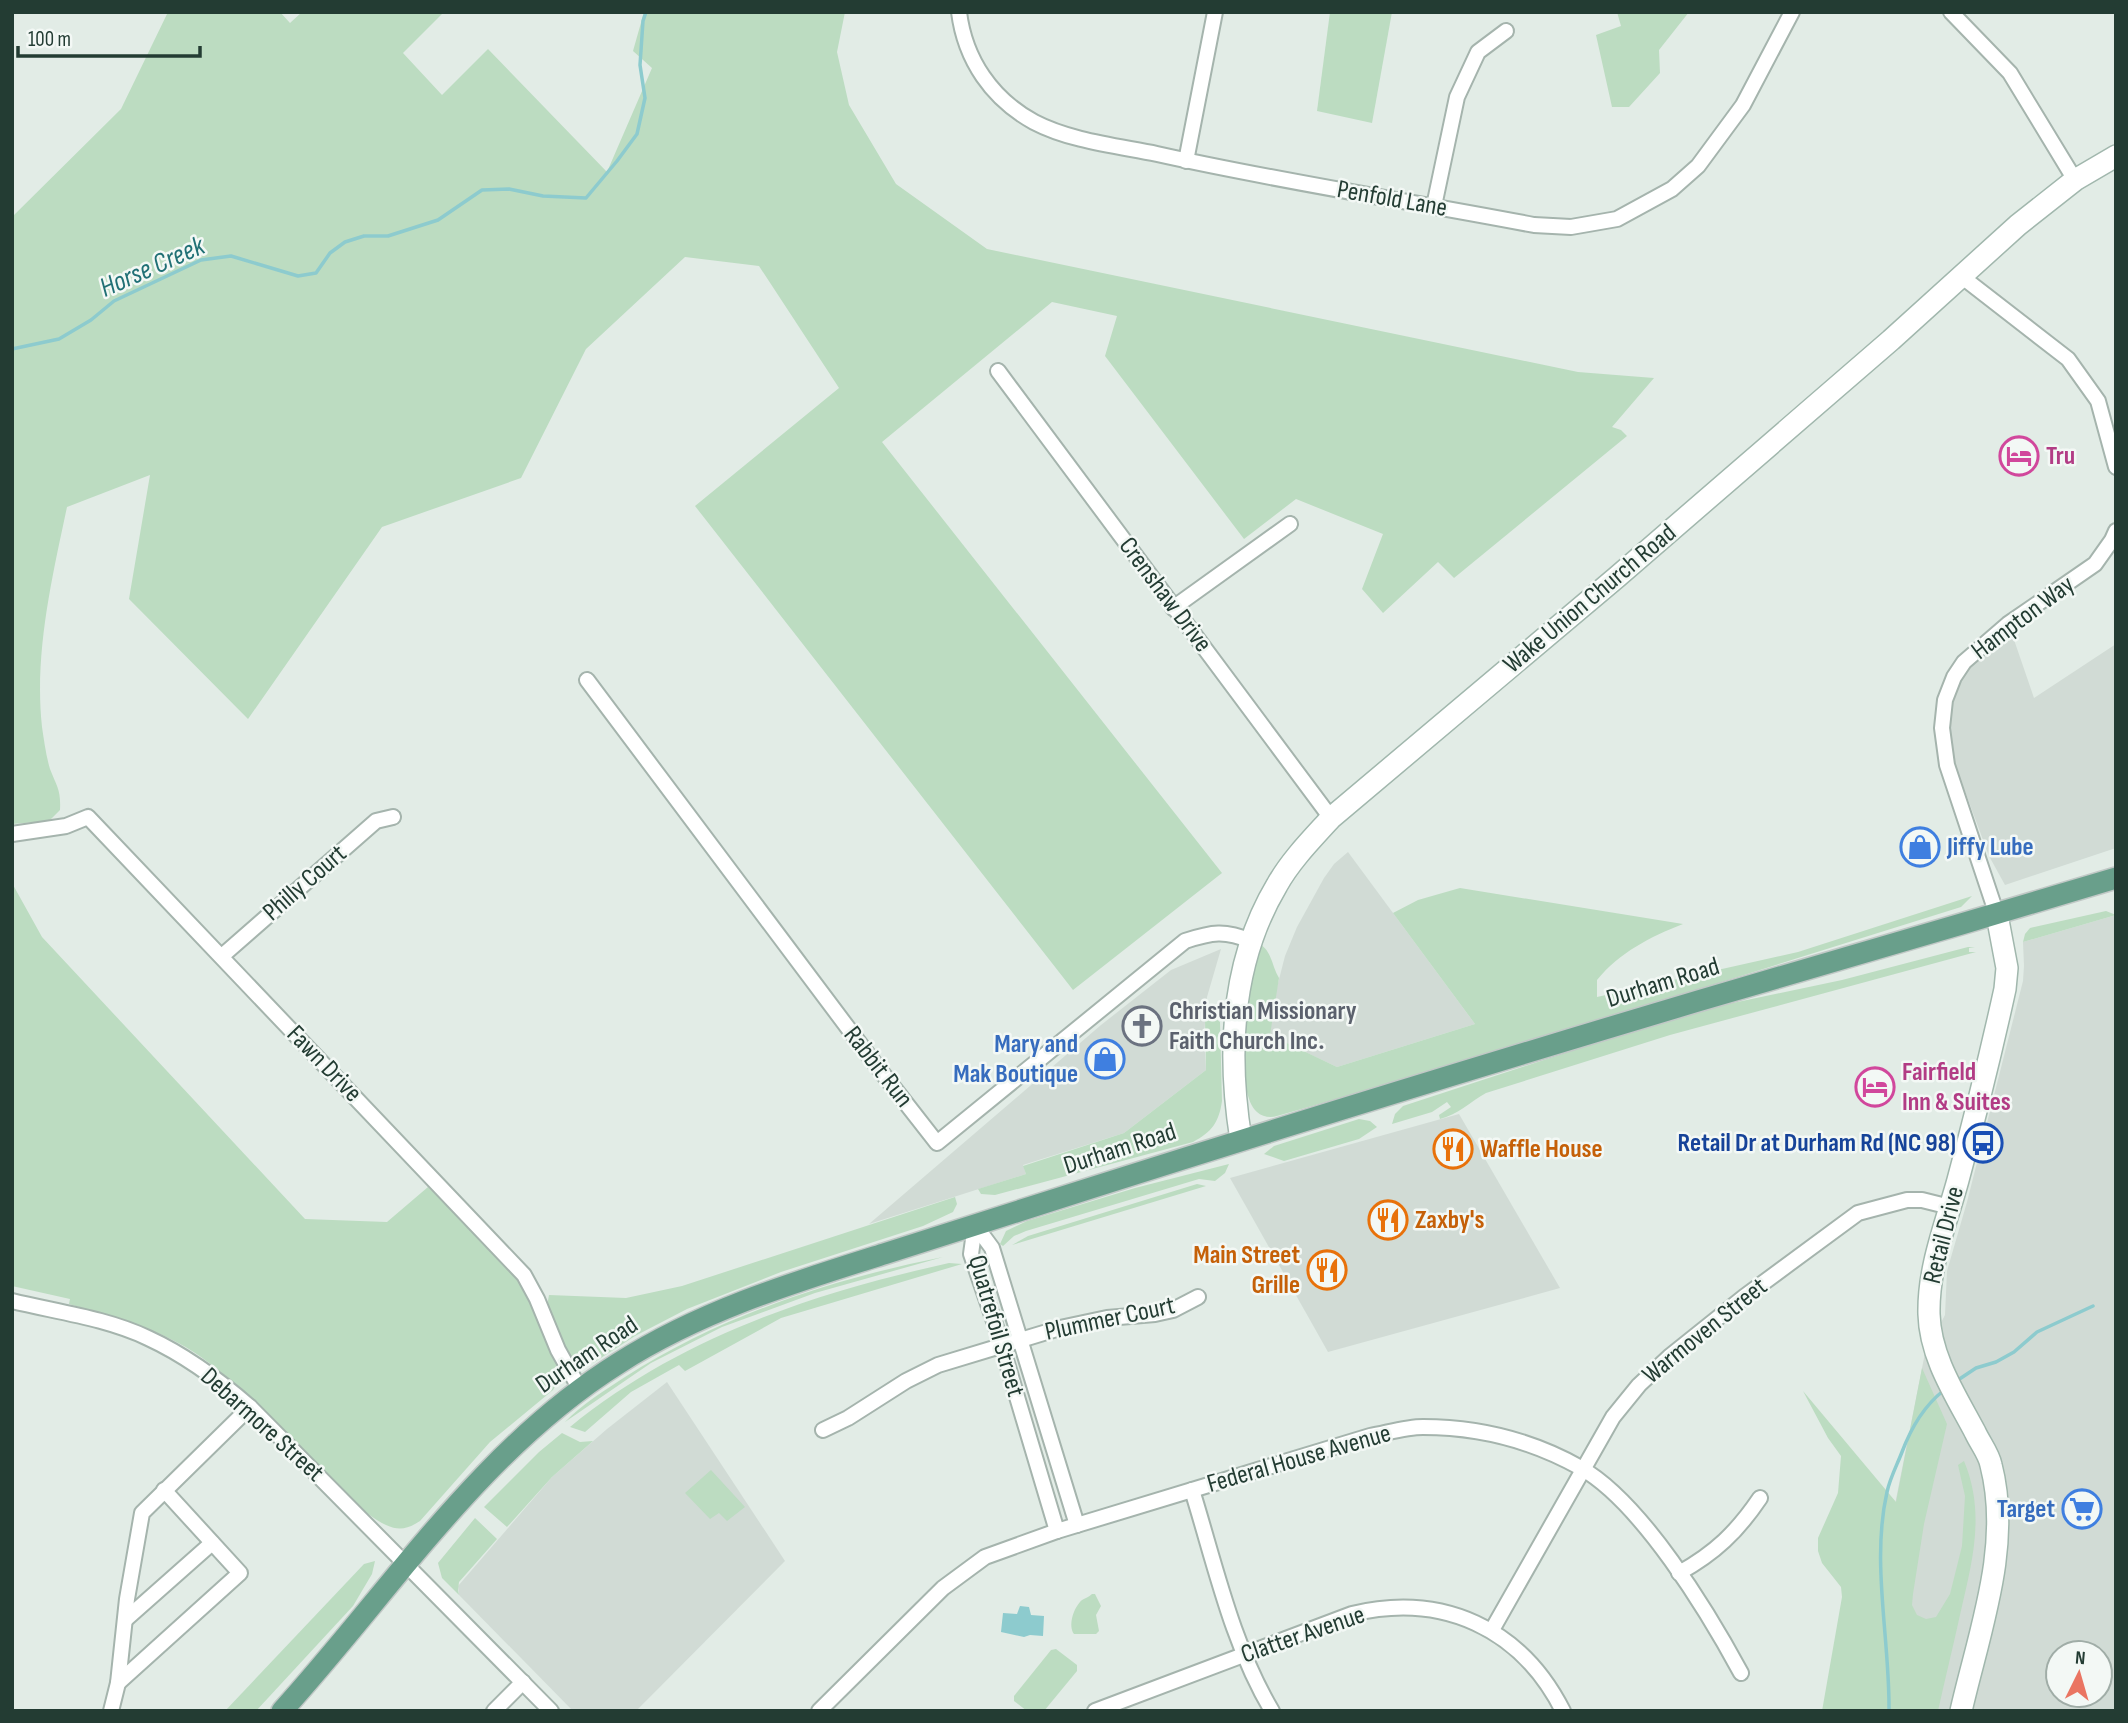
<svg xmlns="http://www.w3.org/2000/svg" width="2128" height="1723" font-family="'Sofia Sans Condensed',sans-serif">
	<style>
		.built { fill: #d1dbd5; fill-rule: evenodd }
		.green { fill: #bcdcc1 }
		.water { fill: #8dcbce }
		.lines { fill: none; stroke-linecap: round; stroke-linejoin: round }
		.stream { stroke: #8dcbce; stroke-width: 3.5 }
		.street-casing { stroke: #a5b4ad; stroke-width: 18 }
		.secondary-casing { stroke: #a1b7ad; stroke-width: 24 }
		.primary-casing { stroke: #c1c8c6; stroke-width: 24 }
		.street { stroke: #fff; stroke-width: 14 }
		.secondary { stroke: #fff; stroke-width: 21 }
		.primary { stroke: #699f8b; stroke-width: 21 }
		.labels { text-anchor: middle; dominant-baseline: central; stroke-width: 5; stroke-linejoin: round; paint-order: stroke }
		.street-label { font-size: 26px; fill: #233c33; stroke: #f3f8f5 }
		.hotel-label { font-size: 26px; font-weight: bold; fill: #b23c85; stroke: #f3f8f5; text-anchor: start }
		.shop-label { font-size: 26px; font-weight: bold; fill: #366cbe; stroke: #f3f8f5; text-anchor: end }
		.worship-label { font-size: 26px; font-weight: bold; fill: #5b616d; stroke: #f3f8f5; text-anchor: start }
		.transit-label { font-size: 26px; font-weight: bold; fill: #164399; stroke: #f3f8f5; text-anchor: end }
		.food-label { font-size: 26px; font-weight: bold; fill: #c56008; stroke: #f3f8f5; text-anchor: start }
		.water-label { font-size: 28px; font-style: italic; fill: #207075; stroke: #f3f8f5 }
	</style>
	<rect width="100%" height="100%" fill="#e2ece6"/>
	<!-- built -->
	<g class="built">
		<polygon points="2011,631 2034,698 2116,644 2116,848 2005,885 1989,856 1950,751 1946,732 1951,697 1960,680 1971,664"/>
		<polygon points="1348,852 1475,1024 1337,1067 1269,1035 1276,991 1285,956 1297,927 1324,878 1334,864"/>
		<path d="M2116,915v796h-262l71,-358 20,-38 2,-44 20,-69 56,-221 1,-15 -1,-24zM2058,1653h42v42h-42z"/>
		<polygon points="1221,949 1207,997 1204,1036 1206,1070 1124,1133 1023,1165 1026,1174 869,1224 1101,1025 1171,970"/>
		<polygon points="1459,1114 1560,1288 1328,1352 1230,1178"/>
		<polygon points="667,1382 785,1561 636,1711 573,1711 459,1595 458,1586 552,1477 607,1429"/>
	</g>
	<!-- green -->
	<g class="green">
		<path d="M168,12h112l10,11 12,-11h142l-41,41 39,42 46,-46 119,123 45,-104 -19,-17 11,-39h201l-8,40 12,53 47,79 91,65 591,123 76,6 -42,49 9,3 6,6 -173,142 -16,-16 -55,51 -21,-24 21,-55 -87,-35 -52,40 -139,-183 12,-40 -65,-14 -170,140 340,431 -149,117 -378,-484 144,-118 -80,-122 -74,-9 -99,92 -65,129 -139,49 -134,192 -119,-120 21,-124 -83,32c-15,71 -33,147 -25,220 2,13 4,29 8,42 7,18 11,21 10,41l-11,11 -37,3v-607l109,-108z"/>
		<polygon points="1330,12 1392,12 1372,123 1317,111"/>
		<polygon points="1617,12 1689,12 1659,50 1660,73 1629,107 1612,107 1596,35 1621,26"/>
		<path d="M12,883l30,54 263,282 82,3 41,-35 91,92c11,19 39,75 40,96 0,6 -3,10 -6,15l-63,52 -70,79c-12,8 -21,10 -34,4 -24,-11 -49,-41 -68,-60 -37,-38 -73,-77 -117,-108 -39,-28 -86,-39 -132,-53l1,-5 -58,-13z"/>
		<path d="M1460,888l223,36c-33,13 -63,28 -86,56v17l201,-45 174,-56 -11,11 -498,156 -186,53c-6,2 -15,1 -20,-4 -20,-15 -15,-108 -9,-132 3,-11 9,-24 13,-35 11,7 11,22 18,33l-9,57 67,32 138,-43 -82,-111 25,-13z"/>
		<polygon points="2106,911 2116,915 2023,942 2025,934 2030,928"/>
		<path d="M1968,947h7l-6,1v4h7l-306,83 -184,58c-16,9 -29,22 -46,26l-1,-4 12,-8 -4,-5 -15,10 -40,12 3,-10 8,-8 202,-66 104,-32 133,-28z"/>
		<path d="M1212,1016l8,6 2,79c-3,21 -10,31 -29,41l-198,53 -14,-1 -3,-5 48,-15 -3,-8 101,-33 82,-63 -1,-50z"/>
		<polygon points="1359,1119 1370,1121 1377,1127 1359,1139 1284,1161 1264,1154 1274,1146"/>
		<polygon points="1229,1164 1225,1173 1215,1181 1199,1179 1026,1231 1014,1236 1003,1246 1000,1244 1006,1231 1027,1221 1135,1188"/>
		<polygon points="1197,1184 1206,1186 1012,1245 1028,1236"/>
		<polygon points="955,1197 957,1204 953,1212 923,1226 781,1272 687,1309 635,1336 593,1363 578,1363 566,1352 547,1306 549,1295 626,1298 682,1286"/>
		<path d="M943,1257l-128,36 -93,34 -71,36 -86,59c16,-17 40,-32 60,-45 95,-61 207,-98 318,-120z"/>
		<path d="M949,1263l13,1 -181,54 -96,53 -6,-6 -48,27 -46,40 -15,-5c109,-89 243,-134 379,-164z"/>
		<path d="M1922,1368l25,56 -23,100 -11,70 -1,11 5,10 9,4 10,-2 14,-23 12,-48 3,-50 -7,-31 6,-4c22,53 8,101 -4,154 -7,32 -15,64 -22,96h-116l20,-114 -1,-10 -19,-24 -4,-12v-13l20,-45 3,-37 -13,-18 -25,-47 93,111z"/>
		<polygon points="562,1433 580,1442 593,1441 552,1477 507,1527 484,1507 539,1452"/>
		<polygon points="711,1470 745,1507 727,1521 719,1513 710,1519 685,1493"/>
		<polygon points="475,1518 497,1539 459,1582 458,1590 459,1595 442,1578 438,1563"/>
		<polygon points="375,1561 372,1574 353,1606 256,1711 225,1711 364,1564"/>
		<path d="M1092,1594h3l6,12 -5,9 3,16 -3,3h-22c-6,-8 -1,-26 8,-34 3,-2 7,-3 10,-6z"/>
		<polygon points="1056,1649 1077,1665 1077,1671 1044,1711 1027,1711 1014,1701 1014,1696 1051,1650"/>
	</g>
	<!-- water -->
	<polygon class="water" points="1020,1606 1029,1607 1031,1615 1044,1616 1043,1636 1030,1635 1024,1637 1001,1632 1003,1613 1017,1614"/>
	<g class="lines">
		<!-- stream -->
		<g class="stream">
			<polyline points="12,349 59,339 91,320 114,301 201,260 231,256 298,276 316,273 330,253 345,242 364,236 388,236 438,220 482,190 509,189 543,196 586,198 617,161 637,134 645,98 640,65 643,21 646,12"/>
			<polyline points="1955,1382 1976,1368 1996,1362 2014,1352 2037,1332 2093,1306"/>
			<path d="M1889,1711c1,-71 -18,-149 -2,-219 3,-14 10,-27 15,-40 9,-24 21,-45 41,-61"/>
		</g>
		<!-- street casing -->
		<g class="street-casing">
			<g id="street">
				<path d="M959,12c6,48 33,87 75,110 36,19 84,24 123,32 125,28 252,47 377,71l37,2 46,-8 55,-30 26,-23 45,-61 49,-93"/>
				<polyline points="1951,12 2010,73 2075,180"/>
				<polyline points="1186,161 1215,12"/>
				<polyline points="1434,206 1457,97 1478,52 1506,31"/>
				<polyline points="1961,276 2068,359 2098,401 2116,467"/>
				<polyline points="998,371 1331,818"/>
				<polyline points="1173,608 1290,524"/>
				<path d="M587,680l282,376 68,87 248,-202c27,-9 40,-11 66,0"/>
				<polyline points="12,834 66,826 88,817 524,1275 537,1299 558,1350 581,1391"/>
				<polyline points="1997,915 1947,765 1942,728 1945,700 1954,677 1964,662 2008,624 2095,564 2112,540 2116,531"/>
				<polyline points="222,956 376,821 393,817"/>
				<polyline points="975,1225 971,1254 998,1333 1057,1531"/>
				<polyline points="975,1225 992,1248 1077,1525"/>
				<path d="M12,1301c45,11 94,17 136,37 37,17 71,42 102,69l301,304"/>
				<polyline points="823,1430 848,1418 906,1381 938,1365 1060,1328 1107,1318 1155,1314 1173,1310 1198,1297"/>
				<path d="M1192,1490c23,74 40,154 80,221"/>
				<path d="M1679,1573c36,-20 58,-41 81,-75"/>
				<polyline points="125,1620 212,1543"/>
				<polyline points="1492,1630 1613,1417 1639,1385 1669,1357 1744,1297 1858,1213 1907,1200 1922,1200 1950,1207"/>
				<polyline points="118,1683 240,1573 164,1490"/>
				<polyline points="111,1711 118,1683 127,1599 142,1513 250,1407"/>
				<polyline points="494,1711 523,1682"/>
				<path d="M819,1711l124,-123 42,-31 72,-26 313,-95c17,-3 36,-9 53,-9 55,0 110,14 158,41 61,35 127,144 160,205"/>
				<path d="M1095,1711l257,-97c90,-22 169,14 211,97"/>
			</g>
		</g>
		<!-- secondary casing -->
		<g class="secondary-casing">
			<g id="secondary">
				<path d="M1241,1140c-14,-87 -10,-178 36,-255 14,-25 35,-46 54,-67l286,-241 274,-237 127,-115 57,-45 41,-24"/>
				<path d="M1961,1711c18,-79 51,-165 30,-246 -2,-11 -11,-22 -16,-33 -19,-36 -45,-75 -46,-118 -1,-47 17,-90 29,-134 17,-63 33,-127 47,-191l2,-21 -10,-53"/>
			</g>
		</g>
		<!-- primary casing -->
		<g class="primary-casing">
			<path id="primary" d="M282,1711c109,-120 198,-261 337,-348 83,-53 176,-81 268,-110 69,-22 138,-44 207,-66 201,-64 403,-126 604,-186 139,-41 279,-81 418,-123"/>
		</g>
		<!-- street -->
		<use href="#street" class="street"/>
		<!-- secondary -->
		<use href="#secondary" class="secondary"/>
		<!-- primary -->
		<use href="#primary" class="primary"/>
	</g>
	<!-- icons -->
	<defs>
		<g id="hotel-ring" transform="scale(2.0125)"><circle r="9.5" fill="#f3f8f5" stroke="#d1479c" stroke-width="1.5"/><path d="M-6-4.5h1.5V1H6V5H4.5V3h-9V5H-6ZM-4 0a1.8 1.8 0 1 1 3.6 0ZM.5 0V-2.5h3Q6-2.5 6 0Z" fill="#d1479c"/></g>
		<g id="shop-ring" transform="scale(2.0125)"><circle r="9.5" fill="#f3f8f5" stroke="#3f7fe0" stroke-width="1.5"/><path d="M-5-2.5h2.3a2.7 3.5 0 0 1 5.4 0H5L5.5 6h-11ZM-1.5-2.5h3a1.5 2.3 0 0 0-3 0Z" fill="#3f7fe0"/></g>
		<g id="church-ring" transform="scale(2.0125)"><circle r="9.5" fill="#f3f8f5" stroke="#6b7280" stroke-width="1.5"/><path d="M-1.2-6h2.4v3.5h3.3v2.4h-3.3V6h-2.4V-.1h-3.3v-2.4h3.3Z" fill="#6b7280"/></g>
		<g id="bus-ring" transform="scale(2.0125)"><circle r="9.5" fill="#f3f8f5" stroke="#1a4fb4" stroke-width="1.5"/><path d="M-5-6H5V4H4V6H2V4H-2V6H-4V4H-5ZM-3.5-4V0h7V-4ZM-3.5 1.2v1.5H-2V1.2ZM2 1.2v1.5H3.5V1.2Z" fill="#1a4fb4"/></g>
		<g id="restaurant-ring" transform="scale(2.0125)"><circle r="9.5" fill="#f3f8f5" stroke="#e8710a" stroke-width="1.5"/><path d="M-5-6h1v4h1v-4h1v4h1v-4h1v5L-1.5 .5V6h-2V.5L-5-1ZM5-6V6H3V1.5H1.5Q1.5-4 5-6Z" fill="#e8710a"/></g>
		<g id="supermarket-ring" transform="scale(2.0125)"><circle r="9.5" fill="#f3f8f5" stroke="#3f7fe0" stroke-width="1.5"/><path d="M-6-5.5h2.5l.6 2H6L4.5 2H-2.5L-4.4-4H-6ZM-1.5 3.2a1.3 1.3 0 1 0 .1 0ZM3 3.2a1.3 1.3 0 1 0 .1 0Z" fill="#3f7fe0"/></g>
	</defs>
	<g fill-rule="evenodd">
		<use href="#hotel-ring" x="2019" y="456"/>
		<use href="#shop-ring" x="1920" y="847"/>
		<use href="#church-ring" x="1142" y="1026"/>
		<use href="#shop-ring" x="1105" y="1059"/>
		<use href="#hotel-ring" x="1875" y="1087"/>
		<use href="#bus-ring" x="1983" y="1143"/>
		<use href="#restaurant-ring" x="1453" y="1149"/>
		<use href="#restaurant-ring" x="1388" y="1220"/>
		<use href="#restaurant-ring" x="1327" y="1270"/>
		<use href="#supermarket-ring" x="2082" y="1509"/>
	</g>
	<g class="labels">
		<!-- street labels -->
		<g class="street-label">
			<text transform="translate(1392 199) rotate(10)">Penfold Lane</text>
			<text transform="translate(1165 595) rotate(53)">Crenshaw Drive</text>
			<text transform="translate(1590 599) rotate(-40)">Wake Union Church Road</text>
			<text transform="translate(2023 618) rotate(-37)">Hampton Way</text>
			<text transform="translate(305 883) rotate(-41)">Philly Court</text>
			<text transform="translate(1663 983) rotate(-17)">Durham Road</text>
			<text transform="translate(324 1064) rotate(46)">Fawn Drive</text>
			<text transform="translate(878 1067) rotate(52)">Rabbit Run</text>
			<text transform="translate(1120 1149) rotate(-18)">Durham Road</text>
			<text transform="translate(1944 1235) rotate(-76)">Retail Drive</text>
			<text transform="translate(1110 1319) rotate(-12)">Plummer Court</text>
			<text transform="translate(996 1326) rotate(74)">Quatrefoil Street</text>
			<text transform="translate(1705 1331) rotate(-39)">Warmoven Street</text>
			<text transform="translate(587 1355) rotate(-34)">Durham Road</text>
			<text transform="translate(262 1425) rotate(42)">Debarmore Street</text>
			<text transform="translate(1299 1459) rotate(-16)">Federal House Avenue</text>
			<text transform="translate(1303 1635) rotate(-19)">Clatter Avenue</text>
		</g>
		<!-- hotel labels -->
		<g class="hotel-label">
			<text x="2046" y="456">Tru</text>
			<text x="1902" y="1072">Fairfield<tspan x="1902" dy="30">Inn &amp; Suites</tspan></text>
		</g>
		<!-- shop labels -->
		<g class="shop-label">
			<text x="1947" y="847" text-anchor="start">Jiffy Lube</text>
			<text x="1078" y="1044">Mary and<tspan x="1078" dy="30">Mak Boutique</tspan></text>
			<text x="2055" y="1509">Target</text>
		</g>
		<!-- worship labels -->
		<g class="worship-label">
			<text x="1169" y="1011">Christian Missionary<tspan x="1169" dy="30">Faith Church Inc.</tspan></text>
		</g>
		<!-- transit labels -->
		<g class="transit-label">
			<text x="1956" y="1143">Retail Dr at Durham Rd (NC 98)</text>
		</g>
		<!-- food labels -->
		<g class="food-label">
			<text x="1480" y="1149">Waffle House</text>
			<text x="1415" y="1220">Zaxby's</text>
			<text x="1300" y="1255" text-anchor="end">Main Street<tspan x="1300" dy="30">Grille</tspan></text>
		</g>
		<!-- water labels -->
		<g class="water-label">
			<text transform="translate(152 267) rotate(-24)">Horse Creek</text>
		</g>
	</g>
	<!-- border -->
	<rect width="2128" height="1723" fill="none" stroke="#233c33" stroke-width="28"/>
	<!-- north arrow -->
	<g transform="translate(2079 1674) rotate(5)"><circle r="33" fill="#f3f8f5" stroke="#a0ada7" stroke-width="2"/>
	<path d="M0-5L12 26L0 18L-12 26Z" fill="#ea7562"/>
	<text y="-10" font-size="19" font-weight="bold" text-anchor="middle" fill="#233c33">N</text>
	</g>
	<!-- scale -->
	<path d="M18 46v10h182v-10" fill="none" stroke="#233c33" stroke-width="3.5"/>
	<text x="28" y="46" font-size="21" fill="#233c33" stroke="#f3f8f5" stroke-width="5" paint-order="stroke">100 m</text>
</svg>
